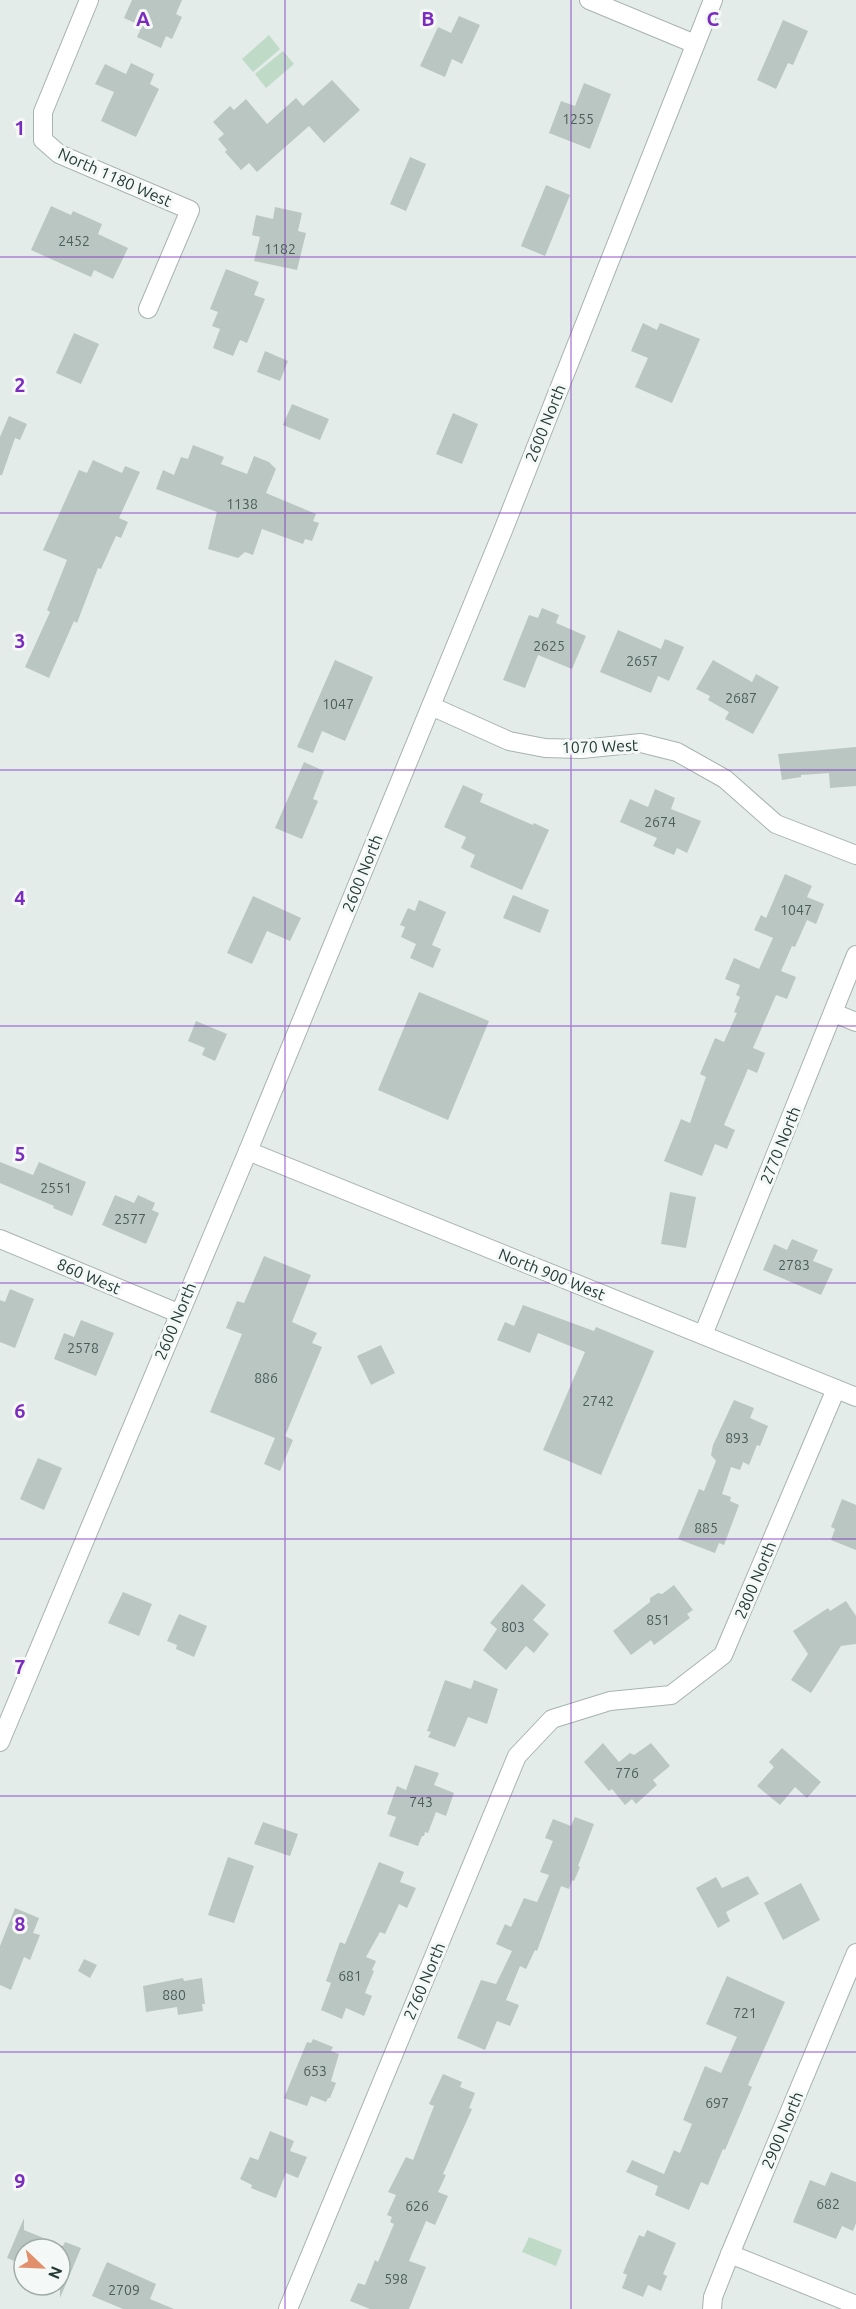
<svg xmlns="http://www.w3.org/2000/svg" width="856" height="2309" font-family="Ubuntu,sans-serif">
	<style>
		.green { fill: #c0dac8 }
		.building { fill: #bac6c2 }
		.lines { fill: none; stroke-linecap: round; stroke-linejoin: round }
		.minor-casing { stroke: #a7b3b0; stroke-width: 20 }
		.minor { stroke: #fff; stroke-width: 18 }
		.grid { fill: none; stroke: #7b2cbf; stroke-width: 1.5; stroke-opacity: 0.55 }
		.labels { text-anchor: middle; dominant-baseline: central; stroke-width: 6; stroke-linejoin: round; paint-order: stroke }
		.number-label { font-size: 14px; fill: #4a5e5a }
		.street-label { font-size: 16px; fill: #253b37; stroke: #f4f9f7 }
		.grid-label { font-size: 20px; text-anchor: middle; font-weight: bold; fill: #7b2cbf; stroke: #f4f9f7; stroke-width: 6; stroke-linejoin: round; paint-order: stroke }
	</style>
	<rect width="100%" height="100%" fill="#e4ece9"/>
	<!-- green -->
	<g class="green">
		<polygon points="269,35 280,49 253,72 242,59"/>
		<polygon points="283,51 294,64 266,88 255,74"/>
		<polygon points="529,2237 562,2250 556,2266 522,2252"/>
	</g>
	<!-- building -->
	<g class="building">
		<polygon points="132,0 182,0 176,14 182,17 172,39 166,36 161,48 137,37 142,26 124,18"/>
		<polygon points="459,16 480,25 462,64 452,59 445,77 420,66 438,27 451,33"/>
		<polygon points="783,20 808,31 793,65 788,63 776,89 757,80"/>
		<polygon points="131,63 154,74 150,84 159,89 136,137 101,121 114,92 95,84 105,64 126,74"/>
		<polygon points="332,80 360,110 324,143 309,126 257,172 249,163 241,170 225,152 227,150 218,139 224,134 213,122 230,106 234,110 246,99 267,124 296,98 303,106"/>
		<polygon points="584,83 611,94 590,149 549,133 561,101 575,106"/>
		<polygon points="410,157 426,164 406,211 390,204"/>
		<polygon points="546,185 570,195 545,256 521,246"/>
		<polygon points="51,206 71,215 73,211 102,224 98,234 128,248 113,279 94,270 91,277 31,250"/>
		<polygon points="275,207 302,213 298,231 306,233 297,270 254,261 260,237 252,235 256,215 273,219"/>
		<polygon points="226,269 259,282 254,295 265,299 247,343 240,340 233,356 213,348 220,329 212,326 218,312 210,309"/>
		<polygon points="643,323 657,330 660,323 700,339 672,403 635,387 648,358 631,351"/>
		<polygon points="74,333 99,344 81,384 56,373"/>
		<polygon points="265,351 288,361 280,381 257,372"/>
		<polygon points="292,404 329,419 320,440 283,425"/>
		<polygon points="453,413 478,424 462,464 436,454"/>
		<polygon points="9,416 27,424 20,440 15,438 2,475 0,475 0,437"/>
		<polygon points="193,445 224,457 221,464 247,474 254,456 269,462 276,469 266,493 316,514 313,521 319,523 312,541 305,539 303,544 262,529 253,555 245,552 238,558 208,549 217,512 156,489 163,470 174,475 181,457 188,459"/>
		<polygon points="93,460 122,473 125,466 140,472 119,518 128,522 121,538 116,536 101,569 98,568 77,623 74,621 49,678 25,667 50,612 47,610 67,560 43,550 79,470 87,473"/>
		<polygon points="542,608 559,615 556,623 586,636 572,669 538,655 525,688 503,680 529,615 538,618"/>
		<polygon points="618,630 661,649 665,639 684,647 669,681 658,676 651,693 600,672"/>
		<polygon points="335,660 373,677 345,741 322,731 313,753 297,747"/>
		<polygon points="713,660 752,682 756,674 779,687 753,734 725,719 729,712 708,700 710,696 696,689"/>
		<polygon points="856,747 856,786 830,788 829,773 801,775 801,777 782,780 778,754"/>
		<polygon points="304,762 324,771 313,799 318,801 302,839 275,828"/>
		<polygon points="463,785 483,794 480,802 533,825 534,823 549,830 522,890 470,867 475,855 461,848 466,837 444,827"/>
		<polygon points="655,789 675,798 671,809 701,821 687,853 677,848 674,855 653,846 657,838 620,822 630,799 648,807"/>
		<polygon points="785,874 812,886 807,897 824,904 816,924 807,920 795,947 792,946 781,971 796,977 787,999 776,995 753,1048 765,1053 757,1073 748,1069 724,1125 735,1130 727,1149 715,1144 702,1176 664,1161 681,1119 690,1123 706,1077 700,1074 715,1038 724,1042 737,1013 734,1012 740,997 736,995 740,985 725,979 734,958 759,969 773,938 754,930 761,915 766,918"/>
		<polygon points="513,895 549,910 540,933 503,918"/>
		<polygon points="253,896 301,918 290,941 267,931 252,964 227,953"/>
		<polygon points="419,900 446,912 432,945 441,949 433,968 410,958 416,944 401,937 405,927 400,925 408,908 415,911"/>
		<polygon points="419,992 489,1021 448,1120 378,1090"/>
		<polygon points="196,1021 227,1034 215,1061 202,1055 205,1048 188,1041"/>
		<polygon points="0,1162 33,1175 39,1162 86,1182 72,1216 53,1208 54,1206 0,1183"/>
		<polygon points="670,1192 696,1197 686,1248 661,1244"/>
		<polygon points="115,1195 134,1203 138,1195 155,1203 152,1210 159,1213 146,1244 102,1225"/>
		<polygon points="792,1239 818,1250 813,1261 833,1269 821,1295 763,1270 774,1244 787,1250"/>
		<polygon points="264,1256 311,1275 292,1322 317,1333 312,1343 322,1347 285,1436 293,1440 280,1471 264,1464 275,1438 210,1412 242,1334 226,1328 237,1301 244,1303"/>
		<polygon points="10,1289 34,1299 15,1348 0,1342 0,1300 5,1302"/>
		<polygon points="523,1305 594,1331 596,1327 654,1351 601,1475 543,1450 585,1352 538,1333 530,1353 497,1340 505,1322 514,1326"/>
		<polygon points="81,1320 114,1333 96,1376 54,1359 64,1333 74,1337"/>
		<polygon points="381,1345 395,1373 371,1385 357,1356"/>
		<polygon points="734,1400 754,1408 750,1418 768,1426 760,1446 757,1445 749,1465 743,1462 740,1470 731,1467 722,1494 731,1497 730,1501 739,1505 724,1545 719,1543 715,1553 678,1539 699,1489 704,1491 716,1461 711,1455 713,1445"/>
		<polygon points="38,1458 62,1468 44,1510 20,1499"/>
		<polygon points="842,1499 856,1505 856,1550 831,1540 835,1529 831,1527"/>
		<polygon points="522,1584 546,1605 533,1620 549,1634 534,1653 526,1646 506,1670 483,1650 497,1629 490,1623"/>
		<polygon points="674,1585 693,1610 687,1614 690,1618 654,1645 651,1640 631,1655 613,1631 650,1602 650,1598 658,1593 662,1594"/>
		<polygon points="123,1592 152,1604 139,1636 108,1623"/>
		<polygon points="846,1601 856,1616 856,1644 841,1646 811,1693 791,1680 808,1654 793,1631 828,1608 830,1611"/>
		<polygon points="179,1614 207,1626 194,1657 176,1649 177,1645 167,1641"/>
		<polygon points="445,1680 471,1689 474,1680 498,1689 487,1724 468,1717 455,1747 428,1737 431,1732 427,1731"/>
		<polygon points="603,1743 619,1762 630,1753 634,1755 651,1743 670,1766 653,1780 657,1785 636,1804 632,1799 625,1805 612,1789 609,1791 584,1762"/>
		<polygon points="782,1748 821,1782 807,1798 795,1787 780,1805 757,1786 774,1767 769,1762"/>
		<polygon points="415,1765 439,1773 434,1785 454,1793 446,1816 436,1812 428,1833 425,1832 424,1836 422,1836 418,1846 389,1836 396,1817 387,1814 397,1786 406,1790"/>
		<polygon points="575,1817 594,1824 578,1866 580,1867 574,1881 572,1880 569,1889 561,1886 537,1951 535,1950 526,1969 520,1966 506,2000 519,2005 510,2026 497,2021 485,2050 457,2038 481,1980 496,1984 512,1951 496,1944 505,1924 511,1927 524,1898 537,1902 549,1875 540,1872 553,1841 545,1838 553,1819 571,1826"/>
		<polygon points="263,1822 298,1834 290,1856 254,1844"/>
		<polygon points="228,1857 254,1866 234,1923 208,1915"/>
		<polygon points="379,1862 404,1872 400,1882 416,1888 407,1908 399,1904 385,1934 380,1932 366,1957 376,1961 372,1970 374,1971 365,1993 372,1996 364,2016 346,2008 342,2019 321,2010 331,1983 326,1981 340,1942 345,1944"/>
		<polygon points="748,1876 759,1894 726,1912 730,1921 718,1928 696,1888 716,1877 722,1888"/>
		<polygon points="801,1883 820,1920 783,1940 764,1903"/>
		<polygon points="15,1908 39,1918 33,1933 40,1935 30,1960 24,1957 11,1990 0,1985 0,1946"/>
		<polygon points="84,1959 97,1965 90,1978 78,1971"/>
		<polygon points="727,1976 785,2002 748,2085 752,2087 725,2150 723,2149 708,2185 701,2182 689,2210 655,2195 658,2186 626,2172 632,2160 664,2174 674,2150 680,2153 692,2124 683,2120 705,2066 721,2073 737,2037 706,2024"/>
		<polygon points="183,1978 184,1981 202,1978 205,2004 202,2004 203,2011 178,2015 177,2007 146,2012 143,1986"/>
		<polygon points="313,2039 333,2047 331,2051 339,2054 331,2081 336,2083 330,2098 328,2098 326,2102 311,2096 307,2106 284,2098 307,2042 311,2043"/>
		<polygon points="443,2074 462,2082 460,2087 475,2093 469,2108 472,2109 443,2174 446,2175 438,2192 448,2196 435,2225 426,2221 409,2261 426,2267 409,2309 370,2309 350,2301 358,2283 365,2285 375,2260 378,2262 394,2224 390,2222 392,2217 387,2215 396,2195 388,2192 406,2157 413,2160 434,2106 429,2104"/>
		<polygon points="270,2131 294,2141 290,2151 307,2157 298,2178 286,2173 276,2198 251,2188 252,2185 240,2179 250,2157 258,2160"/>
		<polygon points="831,2172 856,2182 856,2223 853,2231 842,2226 836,2239 793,2222 810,2180 825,2186"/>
		<polygon points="24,2218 24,2230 63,2246 65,2242 81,2248 60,2298 60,2253 62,2249 24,2249 24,2265 7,2258"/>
		<polygon points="647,2230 676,2243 663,2274 667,2276 661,2291 648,2285 643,2297 622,2288 627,2275 623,2273 639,2235 644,2237"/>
		<polygon points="107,2262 156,2284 150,2299 174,2309 123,2309 92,2296"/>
	</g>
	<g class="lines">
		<!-- minor casing -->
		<g class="minor-casing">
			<g id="minor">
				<polyline points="89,0 43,112 43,140 59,154 190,210 148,309"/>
				<polyline points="589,0 695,44"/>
				<polyline points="431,706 509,741 545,748 582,749 641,743 677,752 725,779 776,824 856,855"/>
				<polyline points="834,1013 856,1022"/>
				<polyline points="248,1151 856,1397"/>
				<polyline points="0,1239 178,1313"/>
				<polyline points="703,1335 856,955"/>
				<polyline points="0,1742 248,1151 502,533 713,0"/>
				<polyline points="730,2254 856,2305"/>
				<polyline points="288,2309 517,1756 552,1719 610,1701 671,1695 723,1655 836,1389"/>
				<polyline points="712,2309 713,2297 730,2254 856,1953"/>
			</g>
		</g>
		<!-- minor -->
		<use href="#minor" class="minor"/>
	</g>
	<!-- grid -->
	<path class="grid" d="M285,0v2309M571,0v2309M0,257h856M0,513h856M0,770h856M0,1026h856M0,1283h856M0,1539h856M0,1796h856M0,2052h856"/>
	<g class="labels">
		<!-- number labels -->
		<g class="number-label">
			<text x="578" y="119">1255</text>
			<text x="74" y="241">2452</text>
			<text x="280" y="249">1182</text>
			<text x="242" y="504">1138</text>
			<text x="549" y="646">2625</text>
			<text x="642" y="661">2657</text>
			<text x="741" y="698">2687</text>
			<text x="338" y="704">1047</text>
			<text x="660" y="822">2674</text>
			<text x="796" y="910">1047</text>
			<text x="56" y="1188">2551</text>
			<text x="130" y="1219">2577</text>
			<text x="794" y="1265">2783</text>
			<text x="83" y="1348">2578</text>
			<text x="266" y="1378">886</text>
			<text x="598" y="1401">2742</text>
			<text x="737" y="1438">893</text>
			<text x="706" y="1528">885</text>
			<text x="658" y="1620">851</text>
			<text x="513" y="1627">803</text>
			<text x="627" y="1773">776</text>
			<text x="421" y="1802">743</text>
			<text x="350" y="1976">681</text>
			<text x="174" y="1995">880</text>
			<text x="745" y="2013">721</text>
			<text x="315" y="2071">653</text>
			<text x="717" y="2103">697</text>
			<text x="828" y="2204">682</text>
			<text x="417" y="2206">626</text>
			<text x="396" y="2279">598</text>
			<text x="124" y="2290">2709</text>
		</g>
		<!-- street labels -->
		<g class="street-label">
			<text transform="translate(115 177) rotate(24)">North 1180 West</text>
			<text transform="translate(545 423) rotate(-68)">2600 North</text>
			<text transform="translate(600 746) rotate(-2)">1070 West</text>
			<text transform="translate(362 873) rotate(-68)">2600 North</text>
			<text transform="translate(780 1145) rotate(-68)">2770 North</text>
			<text transform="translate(552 1274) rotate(22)">North 900 West</text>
			<text transform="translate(89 1276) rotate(23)">860 West</text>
			<text transform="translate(175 1321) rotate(-67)">2600 North</text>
			<text transform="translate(755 1580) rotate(-67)">2800 North</text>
			<text transform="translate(424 1981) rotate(-67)">2760 North</text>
			<text transform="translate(782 2130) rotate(-67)">2900 North</text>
		</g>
	</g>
	<g class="grid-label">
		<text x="143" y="26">A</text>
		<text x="428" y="26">B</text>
		<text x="713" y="26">C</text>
		<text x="20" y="135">1</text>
		<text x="20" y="392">2</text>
		<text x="20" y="648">3</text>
		<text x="20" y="905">4</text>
		<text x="20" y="1161">5</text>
		<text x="20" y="1418">6</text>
		<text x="20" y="1674">7</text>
		<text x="20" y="1931">8</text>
		<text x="20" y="2188">9</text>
	</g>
	<!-- north arrow -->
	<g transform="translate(42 2267) rotate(113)"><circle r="28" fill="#f4f9f7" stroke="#a1adaa" stroke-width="1.5"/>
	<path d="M0-4.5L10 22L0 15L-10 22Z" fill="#e2906c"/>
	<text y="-9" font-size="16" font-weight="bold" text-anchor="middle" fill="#253b37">N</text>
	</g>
</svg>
